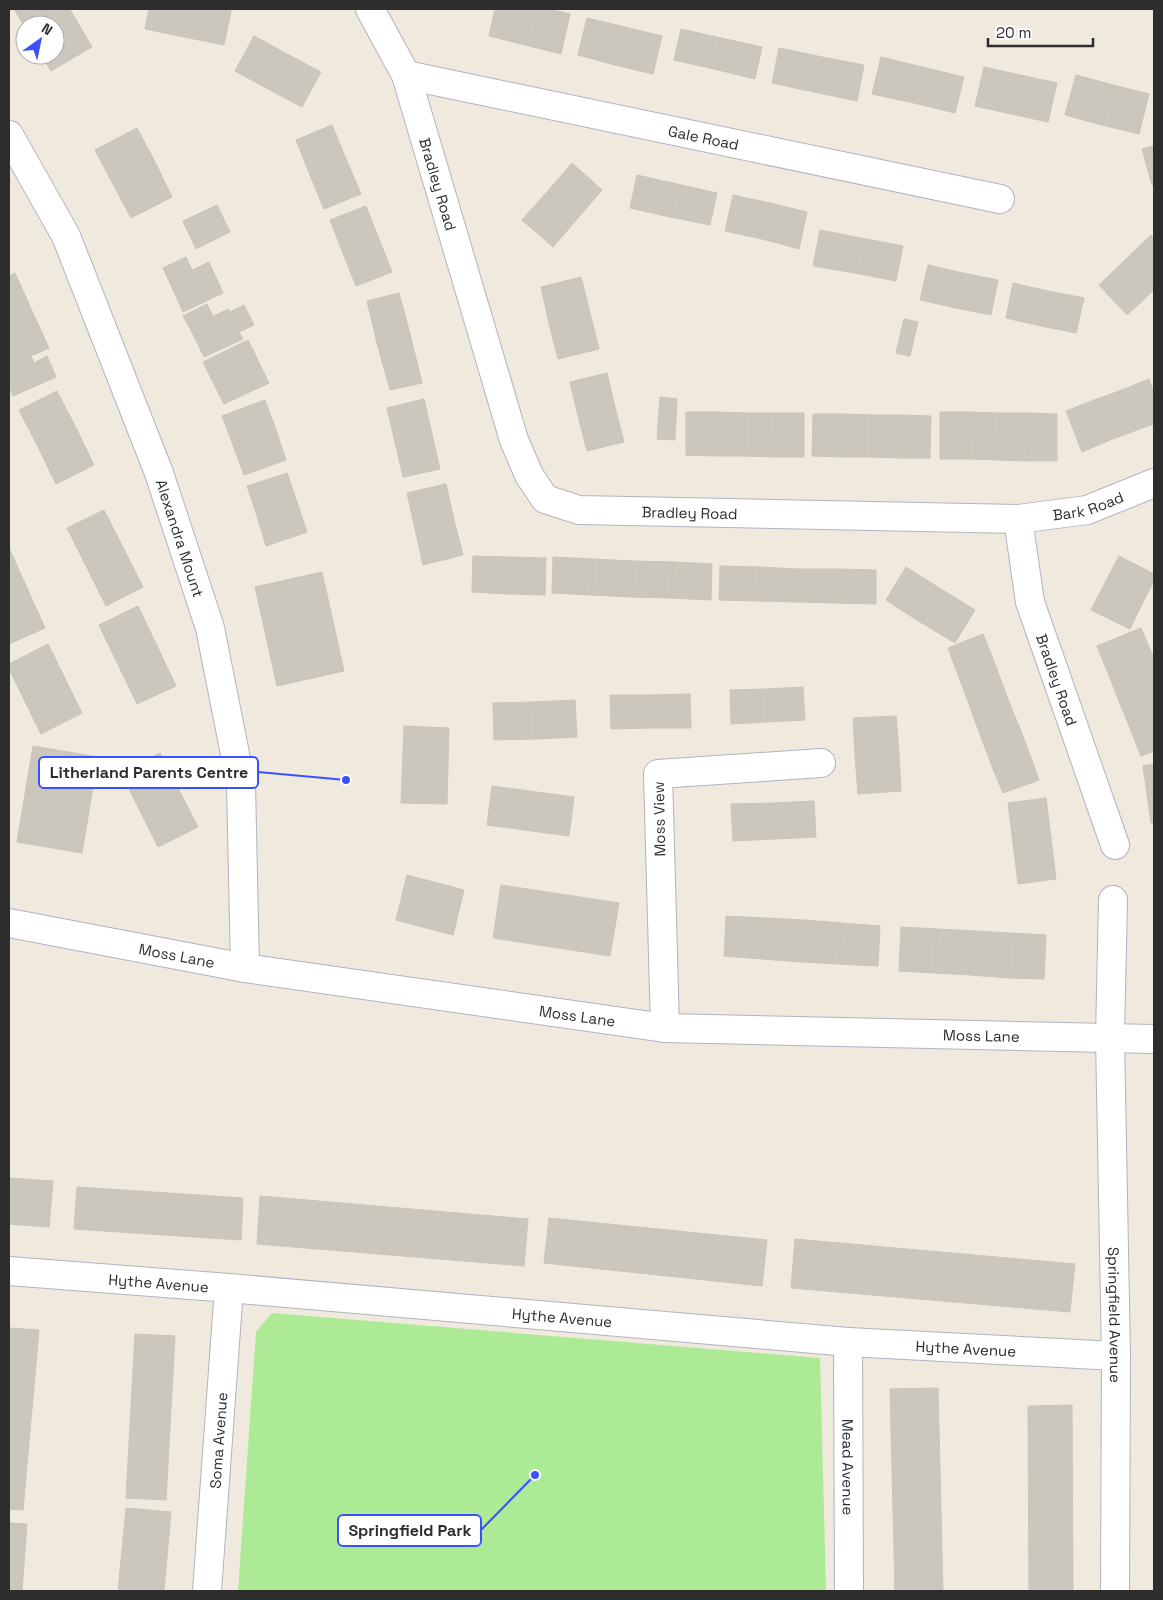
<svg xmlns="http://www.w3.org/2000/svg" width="1163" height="1600" font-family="'Space Grotesk',sans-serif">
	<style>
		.green { fill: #acea96 }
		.building { fill: #cbc7bc; stroke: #cbc5b7 }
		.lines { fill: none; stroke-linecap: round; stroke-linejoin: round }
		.minor-casing { stroke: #b2b3c1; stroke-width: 30 }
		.minor { stroke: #fff; stroke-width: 28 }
		.labels { text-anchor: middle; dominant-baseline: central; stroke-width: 4; stroke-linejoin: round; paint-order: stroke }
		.street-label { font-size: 15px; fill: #2d2d2d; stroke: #fff }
		.leader { fill: none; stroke: #3b51ff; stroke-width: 2 }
		.callout-dot { fill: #3b51ff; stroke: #fff; stroke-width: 2 }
		.callout { fill: #fff; stroke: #3b51ff; stroke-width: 2 }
		.callout-label { font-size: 16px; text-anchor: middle; font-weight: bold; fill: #2d2d2d }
	</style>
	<rect width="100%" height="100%" fill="#efe9de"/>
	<!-- green -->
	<polygon class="green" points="272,1313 820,1358 826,1591 238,1591 256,1332"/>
	<!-- building -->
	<g class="building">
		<polygon points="14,9 69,9 72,13 52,25 25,25 25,27"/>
		<polygon points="149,9 190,9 184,37 145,29"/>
		<polygon points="190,9 222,9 231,11 224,45 184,37"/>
		<polygon points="495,9 533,9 525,45 489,36"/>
		<polygon points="533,9 548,9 570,14 561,54 525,45"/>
		<polygon points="72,13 92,47 51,71 41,55 55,55 55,25 52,25"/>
		<polygon points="587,18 625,27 615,65 578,55"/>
		<polygon points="625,27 662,36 653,74 615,65"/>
		<polygon points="681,29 721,38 714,69 674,60"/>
		<polygon points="254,36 287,54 268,89 235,71"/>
		<polygon points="721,38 762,47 755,79 714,69"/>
		<polygon points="779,48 822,57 814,92 772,83"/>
		<polygon points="287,54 321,72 302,107 268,89"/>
		<polygon points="822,57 864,65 857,101 814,92"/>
		<polygon points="881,57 922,67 914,103 872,94"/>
		<polygon points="922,67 964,77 955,113 914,103"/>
		<polygon points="984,67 1020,75 1011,114 975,106"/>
		<polygon points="1020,75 1057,83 1048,122 1011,114"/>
		<polygon points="1076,75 1113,85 1102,125 1065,115"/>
		<polygon points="1113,85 1149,94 1139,134 1102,125"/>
		<polygon points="332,125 346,159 310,175 296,140"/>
		<polygon points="137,128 155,162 113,184 95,150"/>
		<polygon points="1154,146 1154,185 1152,185 1142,149"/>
		<polygon points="346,159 361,194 324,209 310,175"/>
		<polygon points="155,162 172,197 131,218 113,184"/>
		<polygon points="572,163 602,190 578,218 547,192"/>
		<polygon points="637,175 677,184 670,217 630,208"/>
		<polygon points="677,184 717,193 710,225 670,217"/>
		<polygon points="547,192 578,218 553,247 522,220"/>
		<polygon points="733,195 770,203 762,239 725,231"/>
		<polygon points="770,203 807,212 799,249 762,239"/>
		<polygon points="217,205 230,232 196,249 183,221"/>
		<polygon points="366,206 379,239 343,253 330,220"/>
		<polygon points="820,230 861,238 855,273 813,266"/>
		<polygon points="1151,235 1154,238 1154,290 1125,260"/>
		<polygon points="861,238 903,246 896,281 855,273"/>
		<polygon points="379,239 392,272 356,286 343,253"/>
		<polygon points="186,257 192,270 169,281 163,268"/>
		<polygon points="1125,260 1154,290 1127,315 1099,285"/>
		<polygon points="209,262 223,293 183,312 169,281"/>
		<polygon points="928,265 963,273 956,308 920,300"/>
		<polygon points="15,273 32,311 9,321 9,276"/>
		<polygon points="963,273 998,280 991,315 956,308"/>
		<polygon points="581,277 590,313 549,323 541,287"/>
		<polygon points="1013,283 1048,291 1041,326 1006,318"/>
		<polygon points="1048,291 1084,298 1076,333 1041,326"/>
		<polygon points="399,293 410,334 377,343 367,301"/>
		<polygon points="207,304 213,316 190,328 183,316"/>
		<polygon points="244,305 254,325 239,332 243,339 204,357 190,328 228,309 230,312"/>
		<polygon points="32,311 49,348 31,356 34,363 47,356 56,377 13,396 9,387 9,321"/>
		<polygon points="590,313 599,349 558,359 549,323"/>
		<polygon points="904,319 918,322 910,356 896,353"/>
		<polygon points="410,334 422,383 390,390 377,343"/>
		<polygon points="248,340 269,383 224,404 203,362"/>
		<polygon points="607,373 615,407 578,416 570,382"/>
		<polygon points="1149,379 1154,392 1154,424 1137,430 1122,390"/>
		<polygon points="1122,390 1137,430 1110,440 1094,400"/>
		<polygon points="57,391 76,428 38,447 19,410"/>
		<polygon points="660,397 677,399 675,440 657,439"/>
		<polygon points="424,399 432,434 395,442 387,408"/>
		<polygon points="265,400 276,430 233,445 222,416"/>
		<polygon points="1094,400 1110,440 1082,452 1066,411"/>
		<polygon points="615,407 624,442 587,451 578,416"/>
		<polygon points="686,412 716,412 715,456 686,455"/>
		<polygon points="716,412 745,413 744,456 715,456"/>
		<polygon points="940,412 970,412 969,459 940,459"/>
		<polygon points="970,412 999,413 998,460 969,459"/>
		<polygon points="745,413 775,413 774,457 744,456"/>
		<polygon points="775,413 804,413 804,457 774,457"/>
		<polygon points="999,413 1028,413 1027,461 998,460"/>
		<polygon points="1028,413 1057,414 1057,461 1027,461"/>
		<polygon points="813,414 842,414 842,457 812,456"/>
		<polygon points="842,414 872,415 871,457 842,457"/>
		<polygon points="872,415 901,415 901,458 871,457"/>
		<polygon points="901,415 931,416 930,458 901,458"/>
		<polygon points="76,428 94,465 56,484 38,447"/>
		<polygon points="276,430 286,460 244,475 233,445"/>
		<polygon points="432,434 440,469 403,477 395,442"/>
		<polygon points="287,473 297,502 257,516 247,486"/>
		<polygon points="446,484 454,520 415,529 407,493"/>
		<polygon points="297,502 307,532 266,546 257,516"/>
		<polygon points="104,510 143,587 106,606 67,528"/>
		<polygon points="454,520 463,555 423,565 415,529"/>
		<polygon points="9,548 45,628 9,644"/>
		<polygon points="473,556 510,557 508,594 472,592"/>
		<polygon points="1119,556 1154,574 1154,581 1143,602 1105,583"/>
		<polygon points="510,557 546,558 545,595 508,594"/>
		<polygon points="553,557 593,559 592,595 552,593"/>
		<polygon points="593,559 633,561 632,597 592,595"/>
		<polygon points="633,561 673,562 671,598 632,597"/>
		<polygon points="673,562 712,564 711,600 671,598"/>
		<polygon points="720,566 759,567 758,601 719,600"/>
		<polygon points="759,567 798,569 797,602 758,601"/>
		<polygon points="906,567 941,589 920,622 886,600"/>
		<polygon points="798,569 837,569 836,603 797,602"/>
		<polygon points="837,569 876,570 876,604 836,603"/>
		<polygon points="322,572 344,671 277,686 255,587"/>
		<polygon points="1105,583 1143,602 1130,629 1091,610"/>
		<polygon points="941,589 975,610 955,643 920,622"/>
		<polygon points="138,606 176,686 137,704 99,625"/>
		<polygon points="1141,628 1153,656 1108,673 1097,646"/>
		<polygon points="983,634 993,659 957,672 948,648"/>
		<polygon points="48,644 82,713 41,734 9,669 9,664"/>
		<polygon points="1153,656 1154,660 1154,687 1119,701 1108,673"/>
		<polygon points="993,659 1002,683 966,696 957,672"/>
		<polygon points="1002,683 1011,707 975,721 966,696"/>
		<polygon points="803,687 805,720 768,722 766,689"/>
		<polygon points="1154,687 1154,719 1130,728 1119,701"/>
		<polygon points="766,689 768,722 731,724 730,690"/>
		<polygon points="690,694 691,728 651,728 650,695"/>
		<polygon points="610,695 650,695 651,728 611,729"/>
		<polygon points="575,700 577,737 536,739 534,702"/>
		<polygon points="534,702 536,739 494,740 493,703"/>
		<polygon points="1011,707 1021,731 984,745 975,721"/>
		<polygon points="896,716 899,753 855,756 853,718"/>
		<polygon points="1154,719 1154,751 1141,756 1130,728"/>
		<polygon points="404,726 449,728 447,804 401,803"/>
		<polygon points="1021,731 1030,755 993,769 984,745"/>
		<polygon points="33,746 98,757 82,853 17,842"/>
		<polygon points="160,753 198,827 158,847 121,773"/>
		<polygon points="899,753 901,791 858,794 855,756"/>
		<polygon points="1030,755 1039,780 1003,793 993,769"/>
		<polygon points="1154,764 1154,793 1147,794 1143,766"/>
		<polygon points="492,786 574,797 569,836 487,825"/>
		<polygon points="1154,793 1154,822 1151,823 1147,794"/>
		<polygon points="1046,798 1051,838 1013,843 1008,803"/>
		<polygon points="814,801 816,837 775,839 773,803"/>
		<polygon points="773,803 775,839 733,841 731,804"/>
		<polygon points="1051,838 1056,879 1018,884 1013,843"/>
		<polygon points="407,875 464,890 453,935 396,920"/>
		<polygon points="501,885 619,903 610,956 493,938"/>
		<polygon points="726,916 765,918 762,959 724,956"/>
		<polygon points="765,918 804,920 801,962 762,959"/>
		<polygon points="804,920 842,923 839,964 801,962"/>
		<polygon points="842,923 880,926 878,966 839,964"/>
		<polygon points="901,927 937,929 935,973 899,971"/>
		<polygon points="937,929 974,931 971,975 935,973"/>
		<polygon points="974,931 1010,933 1008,978 971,975"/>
		<polygon points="1010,933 1046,935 1044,979 1008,978"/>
		<polygon points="9,1178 53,1181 49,1227 9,1224"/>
		<polygon points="77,1187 243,1198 241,1240 74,1229"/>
		<polygon points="260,1196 528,1219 524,1266 257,1244"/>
		<polygon points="549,1218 767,1240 762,1286 544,1263"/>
		<polygon points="795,1239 1075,1264 1070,1312 791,1288"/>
		<polygon points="9,1328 39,1330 23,1510 9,1509"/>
		<polygon points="135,1334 175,1336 166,1500 126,1498"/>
		<polygon points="938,1388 943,1591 895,1591 890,1389"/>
		<polygon points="1072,1405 1073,1591 1029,1591 1028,1406"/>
		<polygon points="126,1508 171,1512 164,1591 118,1591"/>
		<polygon points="9,1523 27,1524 22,1591 9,1591"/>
	</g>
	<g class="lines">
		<!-- minor casing -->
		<g class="minor-casing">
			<g id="minor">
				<path id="s1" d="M370,9l36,66 108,365 15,35 16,24 34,11 439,9 69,-9 67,-27"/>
				<path id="s2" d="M406,75l594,124"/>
				<path id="s3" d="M9,135l57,101 93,237 51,155 31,156 4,184"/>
				<path id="s4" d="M1018,519l12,83 85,243"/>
				<path id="s5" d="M1113,900l-3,137 6,319 -1,235"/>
				<path id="s6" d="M9,923l236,45 420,60 489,11"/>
				<polyline points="665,1028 658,774 821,763"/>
				<path id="s7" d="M9,1271l220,17 619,54 268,14"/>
				<path id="s8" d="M848,1342l1,249"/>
				<path id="s9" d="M207,1591l22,-303"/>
			</g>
		</g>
		<!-- minor -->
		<use href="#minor" class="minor"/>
	</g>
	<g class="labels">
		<!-- street labels -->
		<g class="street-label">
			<text stroke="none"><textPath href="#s2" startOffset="304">Gale Road</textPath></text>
			<text stroke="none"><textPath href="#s1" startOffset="189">Bradley Road</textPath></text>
			<text stroke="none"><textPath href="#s1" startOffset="1069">Bark Road</textPath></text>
			<text stroke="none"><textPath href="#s1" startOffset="669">Bradley Road</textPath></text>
			<text stroke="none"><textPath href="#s3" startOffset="439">Alexandra Mount</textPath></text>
			<text stroke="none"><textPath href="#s4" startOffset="166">Bradley Road</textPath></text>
			<text transform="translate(659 819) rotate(-91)">Moss View</text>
			<text stroke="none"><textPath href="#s6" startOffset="171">Moss Lane</textPath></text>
			<text stroke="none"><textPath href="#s6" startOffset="576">Moss Lane</textPath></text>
			<text stroke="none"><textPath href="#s6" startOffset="981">Moss Lane</textPath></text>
			<text stroke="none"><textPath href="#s7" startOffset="150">Hythe Avenue</textPath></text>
			<text stroke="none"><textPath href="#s5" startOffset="415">Springfield Avenue</textPath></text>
			<text stroke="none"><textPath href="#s7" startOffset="555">Hythe Avenue</textPath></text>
			<text stroke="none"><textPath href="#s7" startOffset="960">Hythe Avenue</textPath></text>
			<text stroke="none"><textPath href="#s9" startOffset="151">Soma Avenue</textPath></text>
			<text stroke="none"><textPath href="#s8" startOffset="125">Mead Avenue</textPath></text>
		</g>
	</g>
	<!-- callouts -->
	<path class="leader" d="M346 780L258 772M535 1475L481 1530"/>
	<g class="callout-dot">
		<circle cx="346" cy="780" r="5"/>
		<circle cx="535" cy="1475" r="5"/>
	</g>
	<g class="callout">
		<rect x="39" y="757" width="219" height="31" rx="5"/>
		<rect x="338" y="1515" width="143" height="31" rx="5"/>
	</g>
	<g class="callout-label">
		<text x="149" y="778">Litherland Parents Centre</text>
		<text x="410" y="1536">Springfield Park</text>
	</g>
	<!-- border -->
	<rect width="1163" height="1600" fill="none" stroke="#2d2d2d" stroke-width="20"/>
	<!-- north arrow -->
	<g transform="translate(40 40) rotate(33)"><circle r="24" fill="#ffffff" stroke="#ababab"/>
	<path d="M0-4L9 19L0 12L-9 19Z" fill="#3b51ff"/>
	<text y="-8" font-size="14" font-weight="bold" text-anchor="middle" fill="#2d2d2d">N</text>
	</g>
	<!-- scale -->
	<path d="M988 38v8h105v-8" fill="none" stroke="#2d2d2d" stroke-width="2.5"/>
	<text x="996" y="38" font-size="15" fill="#2d2d2d" stroke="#ffffff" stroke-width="4" paint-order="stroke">20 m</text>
</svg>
